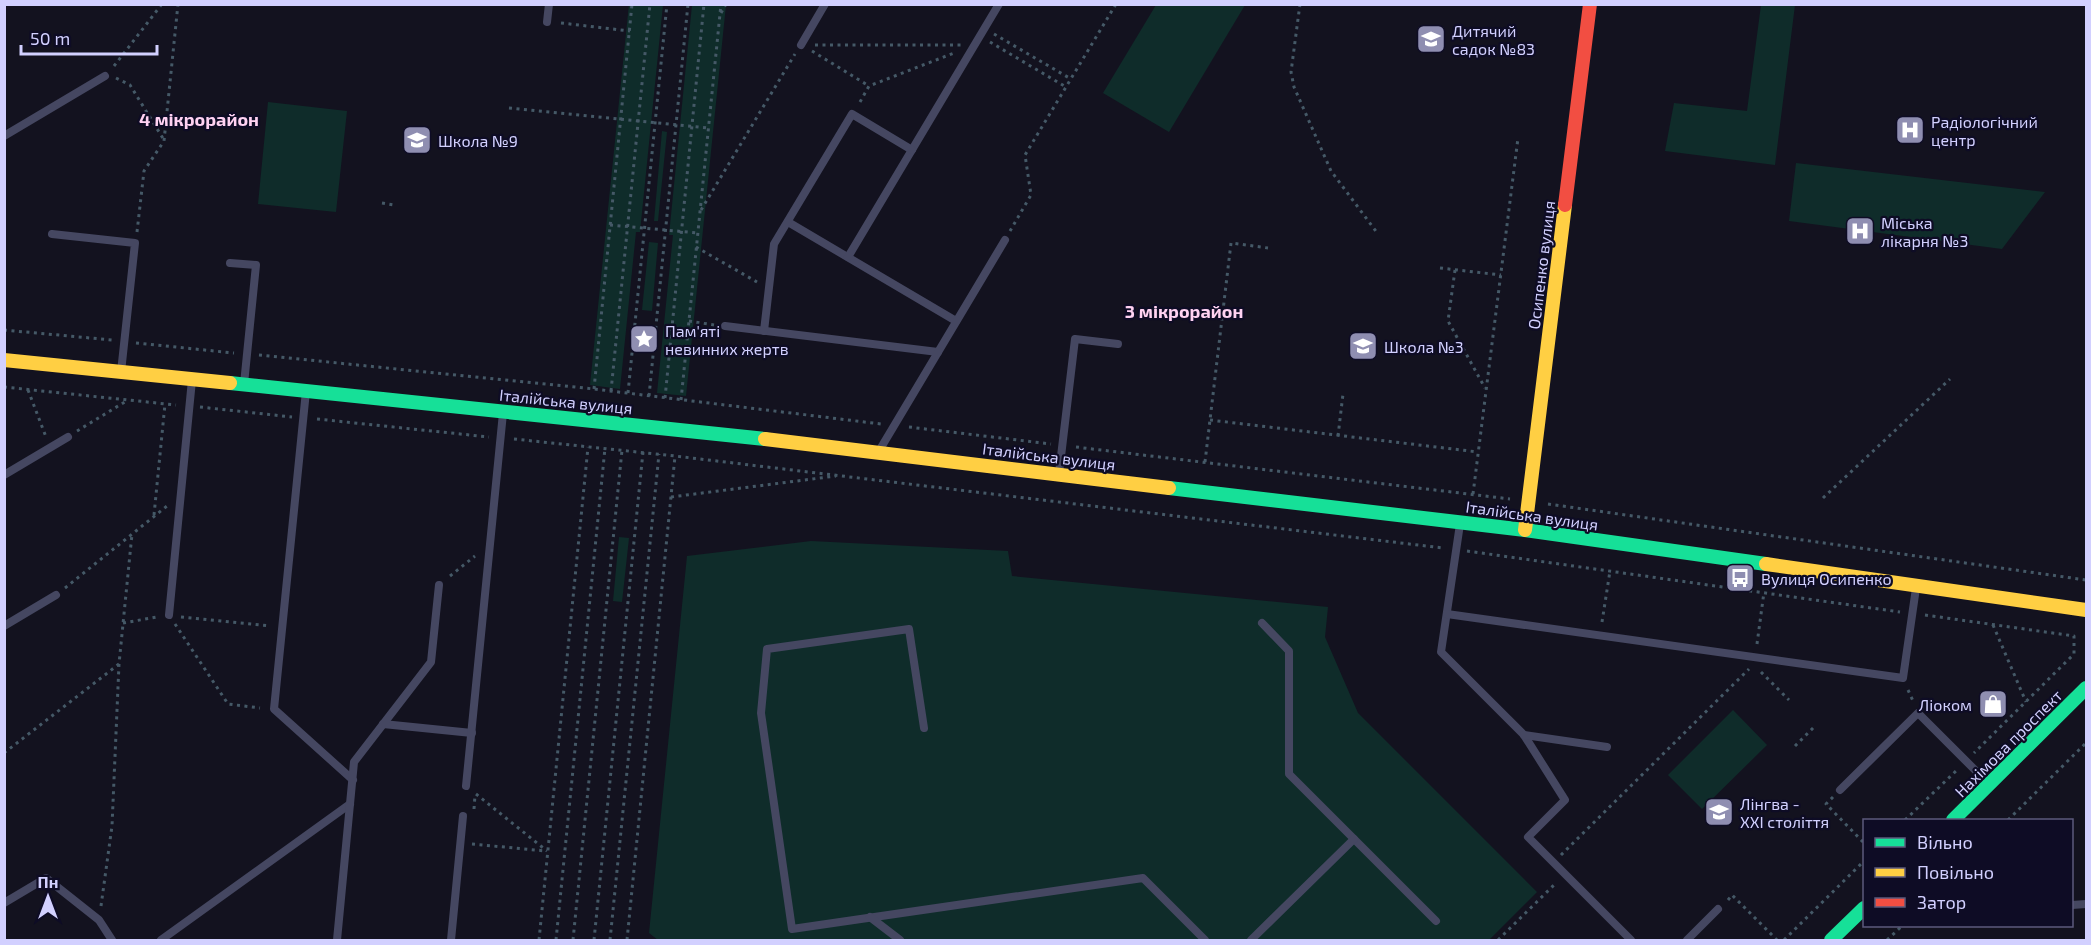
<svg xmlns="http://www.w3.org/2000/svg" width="2091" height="945" font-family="'Exo 2',sans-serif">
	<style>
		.green { fill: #0f2c2a }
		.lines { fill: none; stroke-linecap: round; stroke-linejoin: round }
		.path { stroke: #455967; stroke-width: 3; stroke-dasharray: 3 4.5; stroke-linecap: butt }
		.lane { stroke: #454761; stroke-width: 8 }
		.fast { stroke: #16e098; stroke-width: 14 }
		.slow { stroke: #ffcf43; stroke-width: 14 }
		.jam { stroke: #f24e42; stroke-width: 14 }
		.labels { text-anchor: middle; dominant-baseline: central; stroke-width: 4.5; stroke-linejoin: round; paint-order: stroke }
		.poi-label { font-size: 16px; fill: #d2d0ff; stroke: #0e0c25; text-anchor: start }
		.street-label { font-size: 16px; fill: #d2d0ff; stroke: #0e0c25 }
		.neighbourhood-label { font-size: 18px; font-weight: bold; fill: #ffd2f2; stroke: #0e0c25 }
	</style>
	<rect width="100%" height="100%" fill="#13121f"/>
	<!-- green -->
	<g class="green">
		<polygon points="629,4 663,5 640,232 636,232 620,389 590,385"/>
		<polygon points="692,5 726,5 686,396 657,393 673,235 669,235"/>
		<polygon points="1156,5 1245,5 1169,132 1103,93"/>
		<polygon points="1761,5 1795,5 1775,165 1665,151 1674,103 1747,111"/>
		<polygon points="268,102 347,111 336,212 258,204"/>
		<polygon points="662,131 667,132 658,221 654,221"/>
		<polygon points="1796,163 2045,192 2002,249 1789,221"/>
		<polygon points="649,242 658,243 652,311 642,310"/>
		<polygon points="619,537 629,538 622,602 613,601"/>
		<polygon points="811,541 1008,551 1012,576 1328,607 1325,637 1358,713 1537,892 1489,940 658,940 649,933 687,556"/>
		<polygon points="1733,710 1767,745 1702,809 1668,775"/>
	</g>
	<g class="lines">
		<!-- path -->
		<g class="path">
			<polyline points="1300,4 1291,72 1294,87 1331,171 1378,234"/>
			<polyline points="721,13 726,4"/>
			<polyline points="561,23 630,31"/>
			<polyline points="994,34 1071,79"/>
			<polyline points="990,42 1066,87"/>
			<polyline points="815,45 961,45"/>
			<polyline points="812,51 869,86"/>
			<polyline points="114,66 162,4"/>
			<polyline points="116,78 130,85 164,140"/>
			<polyline points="860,102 869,86 954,53"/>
			<polyline points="509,108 709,128"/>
			<polyline points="382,203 394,205"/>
			<polyline points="701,210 795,54"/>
			<polyline points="610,225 698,233"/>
			<polyline points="1010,231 1031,195 1025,155 1116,4"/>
			<polyline points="137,232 144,171 164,141 178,4"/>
			<polyline points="696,247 757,282"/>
			<polyline points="1440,268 1501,275"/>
			<polyline points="1455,270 1448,321 1485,388"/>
			<polyline points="689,321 714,325"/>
			<polyline points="4,330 112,340"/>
			<polyline points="136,343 234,353"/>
			<polyline points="259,355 594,389 881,424"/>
			<polyline points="4,387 176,405"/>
			<polyline points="594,389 632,4"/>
			<polyline points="28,390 46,437"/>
			<polyline points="611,391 650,4"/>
			<polyline points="628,393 667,4"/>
			<polyline points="649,396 688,4"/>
			<polyline points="665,398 704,4"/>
			<polyline points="681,400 721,4"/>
			<polyline points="200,407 292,417"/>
			<polyline points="317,419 489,437"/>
			<polyline points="1210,420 1478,452"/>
			<polyline points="909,427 1051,444"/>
			<polyline points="77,431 128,400"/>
			<polyline points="1338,436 1343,394"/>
			<polyline points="514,439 675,456 1443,548"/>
			<polyline points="1076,447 1510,499"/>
			<polyline points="1205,462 1231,243 1268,248"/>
			<polyline points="1473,494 1518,138"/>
			<polyline points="671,497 836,476"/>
			<polyline points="1823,498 1950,379"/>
			<polyline points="1548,504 2086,580"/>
			<polyline points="154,515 165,404"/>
			<polyline points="1467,551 1900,612"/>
			<polyline points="450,576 475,556"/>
			<polyline points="65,588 167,506"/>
			<polyline points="1925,615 2074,636 2074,654 1974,753"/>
			<polyline points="181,617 270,626"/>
			<polyline points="1602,622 1610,571"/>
			<polyline points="123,623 157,617"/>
			<polyline points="175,624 228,704 260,708"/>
			<polyline points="1993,625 2026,702"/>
			<polyline points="1757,644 1764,592"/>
			<polyline points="1761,672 1789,700"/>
			<polyline points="1908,690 1914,703"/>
			<polyline points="1795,746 1815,726"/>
			<polyline points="4,753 119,664"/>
			<polyline points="476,794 547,851"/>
			<polyline points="1833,797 1826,804 1864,843"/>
			<polyline points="474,809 475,795"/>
			<polyline points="1905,820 1957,770"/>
			<polyline points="2008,820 2086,743"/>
			<polyline points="472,844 546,851"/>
			<polyline points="1561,855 1749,669"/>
			<polyline points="1728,900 1732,895 1777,940"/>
			<polyline points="101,906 112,826 119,664 132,534"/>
			<polyline points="539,940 588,447"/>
			<polyline points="556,940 605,448"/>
			<polyline points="573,940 622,450"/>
			<polyline points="594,940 643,452"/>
			<polyline points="610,940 659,454"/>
			<polyline points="627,940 675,456"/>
			<polyline points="1498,940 1556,883"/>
			<polyline points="1784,940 1864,861"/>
			<polyline points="1887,940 1902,926"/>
		</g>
		<!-- lane -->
		<g class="lane">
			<polyline points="547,22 549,4"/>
			<polyline points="801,45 825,4"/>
			<polyline points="4,136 105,76"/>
			<polyline points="788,222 956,321"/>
			<polyline points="52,234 135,243 121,372"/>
			<polyline points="848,257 999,4"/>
			<polyline points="230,263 256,265 244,384"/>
			<polyline points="725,326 938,352"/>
			<polyline points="764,331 774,244 852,114 912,150"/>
			<polyline points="306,391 274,709 353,780"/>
			<polyline points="879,451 1005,240"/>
			<polyline points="1059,473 1075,339 1118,344"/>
			<polyline points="4,475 68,437"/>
			<polyline points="1460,524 1441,652 1524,735 1565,800 1528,837 1631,940"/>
			<polyline points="1447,614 1903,678 1916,588"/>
			<polyline points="169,615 192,380"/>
			<polyline points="1262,623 1289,651 1289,774 1436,921"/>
			<polyline points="4,626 56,595"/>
			<polyline points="383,724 472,733"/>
			<polyline points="924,728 909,629 767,649 761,713 792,929 1143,878 1205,940"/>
			<polyline points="1524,735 1607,747"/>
			<polyline points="466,786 503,413"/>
			<polyline points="1840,790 1918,713 1989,784"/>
			<polyline points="4,903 46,878 99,920 112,940"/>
			<polyline points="2072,905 2086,904"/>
			<polyline points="870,917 900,940"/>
			<polyline points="161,940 350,804"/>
			<polyline points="337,940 354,762 431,662 439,585"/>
			<polyline points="451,940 463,816"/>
			<polyline points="1251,940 1354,839"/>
			<polyline points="1687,940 1718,909"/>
		</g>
		<!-- fast -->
		<g class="fast">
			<polyline points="230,383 765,439"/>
			<polyline points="1169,488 1525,530 1766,564"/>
			<polyline points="1953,820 2086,688"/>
			<polyline points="1831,940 1864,908"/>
		</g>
		<!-- slow -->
		<g class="slow">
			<polyline points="4,360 230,383"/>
			<polyline points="765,439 1169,488"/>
			<polyline points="1525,530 1565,205"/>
			<polyline points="1766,564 2086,610"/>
		</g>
		<!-- jam -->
		<polyline class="jam" points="1565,205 1590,4"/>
	</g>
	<!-- icons -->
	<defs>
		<g id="school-square" transform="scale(1.5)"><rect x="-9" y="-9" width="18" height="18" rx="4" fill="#8f8eb1" stroke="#0e0c25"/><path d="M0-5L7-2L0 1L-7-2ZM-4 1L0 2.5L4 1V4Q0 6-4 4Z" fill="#fff"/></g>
		<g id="hospital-square" transform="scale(1.5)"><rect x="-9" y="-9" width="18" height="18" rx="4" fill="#8f8eb1" stroke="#0e0c25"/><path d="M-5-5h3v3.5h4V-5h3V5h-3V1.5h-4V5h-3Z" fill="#fff"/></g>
		<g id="sight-square" transform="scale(1.5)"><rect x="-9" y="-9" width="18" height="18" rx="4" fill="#8f8eb1" stroke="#0e0c25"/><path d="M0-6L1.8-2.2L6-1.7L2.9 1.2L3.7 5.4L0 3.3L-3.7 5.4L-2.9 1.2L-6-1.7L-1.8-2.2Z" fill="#fff"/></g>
		<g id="bus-square" transform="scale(1.5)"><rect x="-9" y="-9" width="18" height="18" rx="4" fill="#8f8eb1" stroke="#0e0c25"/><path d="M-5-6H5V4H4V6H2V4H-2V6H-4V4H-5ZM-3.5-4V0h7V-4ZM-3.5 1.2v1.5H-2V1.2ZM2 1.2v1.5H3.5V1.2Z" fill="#fff"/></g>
		<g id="shop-square" transform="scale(1.5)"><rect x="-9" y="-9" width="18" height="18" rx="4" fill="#8f8eb1" stroke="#0e0c25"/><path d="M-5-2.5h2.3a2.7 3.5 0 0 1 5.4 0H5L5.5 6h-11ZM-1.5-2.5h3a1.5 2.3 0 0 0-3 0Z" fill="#fff"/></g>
	</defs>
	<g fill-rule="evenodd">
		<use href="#school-square" x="1431" y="39"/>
		<use href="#hospital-square" x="1910" y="130"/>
		<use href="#school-square" x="417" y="140"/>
		<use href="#hospital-square" x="1860" y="231"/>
		<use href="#sight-square" x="644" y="339"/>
		<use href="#school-square" x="1363" y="346"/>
		<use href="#bus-square" x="1740" y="578"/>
		<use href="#shop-square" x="1993" y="704"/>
		<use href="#school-square" x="1719" y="812"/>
	</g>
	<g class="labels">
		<!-- poi labels -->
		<g class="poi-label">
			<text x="1452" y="30">Дитячий<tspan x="1452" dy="18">садок №83</tspan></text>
			<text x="1931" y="121">Радіологічний<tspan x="1931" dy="18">центр</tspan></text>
			<text x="438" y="140">Школа №9</text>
			<text x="1881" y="222">Міська<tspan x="1881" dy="18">лікарня №3</tspan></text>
			<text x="665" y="330">Пам'яті<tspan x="665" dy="18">невинних жертв</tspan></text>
			<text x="1384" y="346">Школа №3</text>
			<text x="1761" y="578">Вулиця Осипенко</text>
			<text x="1972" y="704" text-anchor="end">Ліоком</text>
			<text x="1740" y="803">Лінгва -<tspan x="1740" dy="18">XXI століття</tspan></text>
		</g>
		<!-- street labels -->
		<g class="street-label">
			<text transform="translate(1541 265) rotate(-83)">Осипенко вулиця</text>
			<text transform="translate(566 401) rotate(6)">Італійська вулиця</text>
			<text transform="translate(1049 456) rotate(7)">Італійська вулиця</text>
			<text transform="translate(1532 515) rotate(8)">Італійська вулиця</text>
			<text transform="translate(2008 743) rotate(-45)">Нахімова проспект</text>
		</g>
		<!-- neighbourhood labels -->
		<g class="neighbourhood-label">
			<text x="199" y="119">4 мікрорайон</text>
			<text x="1184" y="311">3 мікрорайон</text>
		</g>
	</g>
	<!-- border -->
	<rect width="2091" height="945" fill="none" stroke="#d2d0ff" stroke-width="12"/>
	<!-- legend -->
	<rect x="1863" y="819" width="210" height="108" fill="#0e0c25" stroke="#5c5a7c" stroke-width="1.5"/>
	<rect x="1875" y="838" width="30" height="9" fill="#16e098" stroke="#5c5a7c" stroke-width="1.5"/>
	<text x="1917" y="849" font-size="18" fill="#d2d0ff">Вільно</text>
	<rect x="1875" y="868" width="30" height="9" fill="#ffcf43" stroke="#5c5a7c" stroke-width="1.5"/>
	<text x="1917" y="879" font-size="18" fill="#d2d0ff">Повільно</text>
	<rect x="1875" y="898" width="30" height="9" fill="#f24e42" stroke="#5c5a7c" stroke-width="1.5"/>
	<text x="1917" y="909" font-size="18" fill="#d2d0ff">Затор</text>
	<!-- north arrow -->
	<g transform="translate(48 897)" stroke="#0e0c25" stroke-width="4.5" paint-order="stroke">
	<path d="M0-4.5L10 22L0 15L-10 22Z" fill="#d2d0ff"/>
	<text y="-9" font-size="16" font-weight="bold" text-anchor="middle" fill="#d2d0ff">Пн</text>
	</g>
	<!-- scale -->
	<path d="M21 45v9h136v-9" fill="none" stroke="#d2d0ff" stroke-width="3"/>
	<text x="30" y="45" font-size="18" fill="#d2d0ff" stroke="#0e0c25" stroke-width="4.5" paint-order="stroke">50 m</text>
</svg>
